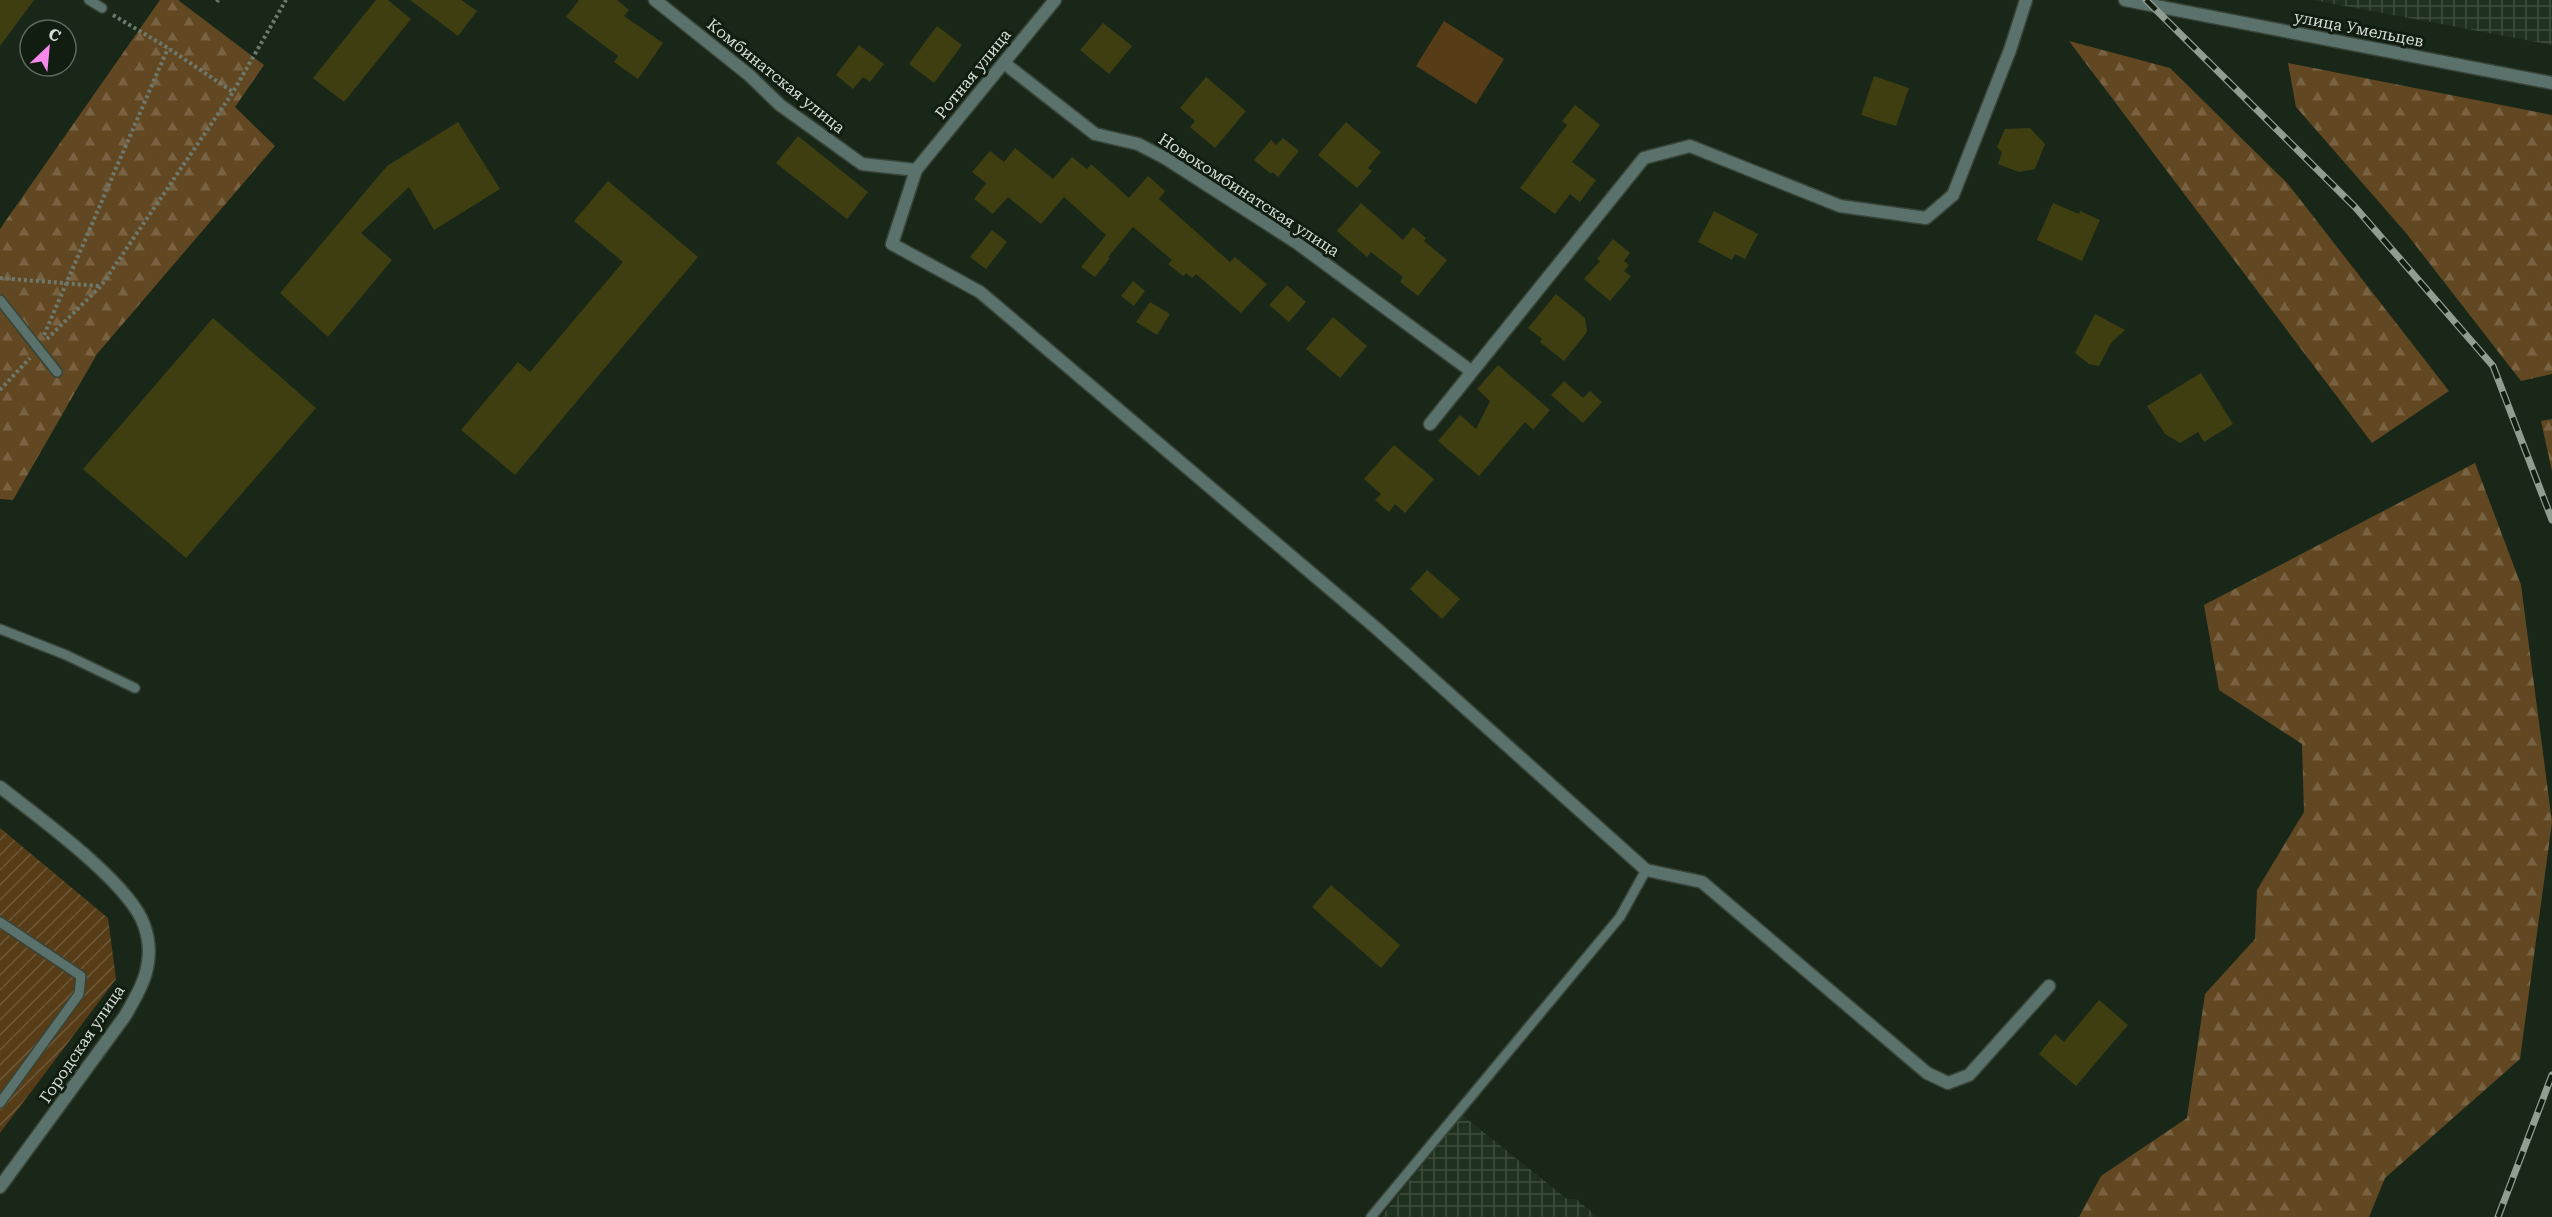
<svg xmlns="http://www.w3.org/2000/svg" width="2552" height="1217" font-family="'Roboto Serif',serif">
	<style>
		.industrial { fill: url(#industrial-grid) }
		.forest { fill: url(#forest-firs) }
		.garden { fill: url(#garden-furrows) }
		.pitch { fill: #563d18 }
		.building { fill: #3e3e11 }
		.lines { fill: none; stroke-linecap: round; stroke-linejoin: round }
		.service-casing { stroke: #374437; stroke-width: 12 }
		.minor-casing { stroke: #374437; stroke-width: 15 }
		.tertiary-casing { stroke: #374437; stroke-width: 15 }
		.path { stroke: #6d796c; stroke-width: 4; stroke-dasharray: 3 3; stroke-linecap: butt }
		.service { stroke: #5a716c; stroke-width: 9 }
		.minor { stroke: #5a716c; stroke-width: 12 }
		.tertiary { stroke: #5a716c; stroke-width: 12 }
		.rail-casing { stroke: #929d91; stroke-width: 7 }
		.rail { stroke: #101d10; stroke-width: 4.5; stroke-dasharray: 14; stroke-linecap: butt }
		.labels { text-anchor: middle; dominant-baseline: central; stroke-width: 6; stroke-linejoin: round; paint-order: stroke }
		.street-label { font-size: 16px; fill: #d5ded4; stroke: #101d10 }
	</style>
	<defs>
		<pattern id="industrial-grid" width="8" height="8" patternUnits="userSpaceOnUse" patternTransform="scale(1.5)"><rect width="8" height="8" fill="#1f311e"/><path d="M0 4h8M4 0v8" fill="none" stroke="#3f4e3e"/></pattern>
		<pattern id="forest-firs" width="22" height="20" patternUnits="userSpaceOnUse" patternTransform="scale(1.5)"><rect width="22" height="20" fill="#624822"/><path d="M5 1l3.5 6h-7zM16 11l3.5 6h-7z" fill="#786241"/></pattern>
		<pattern id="garden-furrows" width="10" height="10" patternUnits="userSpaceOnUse" patternTransform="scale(1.5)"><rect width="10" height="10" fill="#563d18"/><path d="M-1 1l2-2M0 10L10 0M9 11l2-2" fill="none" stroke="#6d5939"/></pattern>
	</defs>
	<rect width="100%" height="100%" fill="#192719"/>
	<!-- industrial -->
	<g class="industrial">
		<polygon points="2313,0 2552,0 2552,45"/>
		<polygon points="1462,1115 1567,1199 1576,1199 1598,1217 1381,1217"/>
	</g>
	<!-- forest -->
	<g class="forest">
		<polygon points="160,0 178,0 264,65 235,107 275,146 97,354 13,500 0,499 0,229"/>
		<polygon points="2069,41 2170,68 2288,184 2449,391 2372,443"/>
		<polygon points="2288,63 2552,115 2552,374 2521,381 2406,233 2296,107"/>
		<polygon points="2552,419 2552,471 2541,421"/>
		<polygon points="2475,463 2521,585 2552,822 2520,1059 2385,1178 2369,1217 2079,1217 2101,1176 2187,1118 2205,994 2255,939 2257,890 2304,812 2302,744 2219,690 2204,605"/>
	</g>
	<!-- garden -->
	<polygon class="garden" points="0,828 108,918 116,979 0,1133"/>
	<!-- pitch -->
	<polygon class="pitch" points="1444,21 1504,59 1476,104 1416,66"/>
	<!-- building -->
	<g class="building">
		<polygon points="0,0 34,0 0,46"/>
		<polygon points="376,0 388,0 411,19 344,102 313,78"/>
		<polygon points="410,0 461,0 477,11 458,36"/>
		<polygon points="579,0 617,0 629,10 624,16 663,43 638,79 614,62 618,56 566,17"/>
		<polygon points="1103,23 1132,46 1109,74 1080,50"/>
		<polygon points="937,26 962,45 934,83 909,64"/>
		<polygon points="859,45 884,64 870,82 863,77 853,89 836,75"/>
		<polygon points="1874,76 1909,88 1896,126 1861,115"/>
		<polygon points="1206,77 1246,111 1215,148 1190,127 1195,121 1180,108"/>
		<polygon points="1575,105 1600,125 1572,162 1596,180 1580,202 1570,194 1555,214 1520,188 1567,125 1562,121"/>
		<polygon points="458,122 500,189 434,230 409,187 361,233 392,260 328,337 280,293 387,166"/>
		<polygon points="1346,122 1381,152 1368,168 1372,171 1357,188 1318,155"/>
		<polygon points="2030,128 2045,144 2035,169 2019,172 1998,164 2002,153 1997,147 2005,129"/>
		<polygon points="798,136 868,192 847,219 776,163"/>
		<polygon points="1283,138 1299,151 1278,177 1273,172 1271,174 1254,160 1271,140 1276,145"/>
		<polygon points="1015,148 1053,179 1072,157 1087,169 1091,164 1129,198 1148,176 1165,191 1159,199 1230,262 1235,257 1267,284 1241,313 1196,274 1192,278 1186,273 1183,276 1168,264 1172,260 1133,227 1108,257 1110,258 1095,277 1081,267 1106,235 1064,197 1041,224 1008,197 993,214 974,199 986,183 972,172 990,151 1004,162"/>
		<polygon points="608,181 698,257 515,475 461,430 518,362 530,372 623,262 574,221"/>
		<polygon points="1361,203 1403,240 1413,227 1426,238 1424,241 1447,260 1418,296 1400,282 1403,277 1371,252 1367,257 1337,231"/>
		<polygon points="2053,203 2079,214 2080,211 2100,220 2082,261 2037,240"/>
		<polygon points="1714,211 1758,234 1745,259 1735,254 1732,260 1698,242"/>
		<polygon points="992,230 1007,242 986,269 970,257"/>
		<polygon points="1613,239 1630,253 1624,261 1629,265 1624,271 1631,276 1610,301 1584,279 1600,261 1597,259"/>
		<polygon points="1133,281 1145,291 1134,306 1121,296"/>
		<polygon points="1287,285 1306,302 1289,322 1269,305"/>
		<polygon points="1556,294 1585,318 1587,332 1564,361 1540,342 1542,339 1528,328"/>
		<polygon points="1150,302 1170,314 1157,335 1136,322"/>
		<polygon points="2095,314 2125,330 2111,343 2099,366 2089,364 2075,353"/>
		<polygon points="1333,317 1367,346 1340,378 1306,349"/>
		<polygon points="213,318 316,408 186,558 83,469"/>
		<polygon points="1498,365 1550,410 1533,430 1525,422 1479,476 1438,441 1460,415 1476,429 1490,401 1477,389"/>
		<polygon points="2201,373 2233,424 2204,442 2198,432 2180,443 2165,434 2147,406"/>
		<polygon points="1564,381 1583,398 1590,391 1602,402 1583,423 1551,395"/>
		<polygon points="1394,445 1434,479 1405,513 1395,504 1389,512 1375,500 1381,494 1364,479"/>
		<polygon points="1427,570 1460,599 1442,619 1410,589"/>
		<polygon points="1331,885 1400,945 1381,968 1312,907"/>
		<polygon points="2099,1000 2128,1025 2076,1086 2039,1054 2055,1034 2064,1042"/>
	</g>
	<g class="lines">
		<!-- service casing -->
		<g class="service-casing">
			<g id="service">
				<polyline points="89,0 102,8"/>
				<polyline points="0,300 57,372"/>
				<polyline points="0,629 66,655 135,688"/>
				<polyline points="0,922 81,976 79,994 0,1103"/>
				<polyline points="1371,1217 1620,917 1646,870"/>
			</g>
		</g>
		<!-- minor casing -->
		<g class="minor-casing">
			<g id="minor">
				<polyline points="655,0 749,75 780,105 862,164 916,170"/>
				<polyline points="1055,0 916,170 892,244 980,292 1376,628 1646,870 1702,882 1927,1073 1948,1083 1969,1075 2049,986"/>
				<polyline points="1004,63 1095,134 1138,144 1165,158 1297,243 1471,371"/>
				<polyline points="1430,424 1644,158 1690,146 1840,206 1926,218 1953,195 2010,50 2026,0"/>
			</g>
		</g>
		<!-- tertiary casing -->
		<g class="tertiary-casing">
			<g id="tertiary">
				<polyline points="2125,0 2552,83"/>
				<path d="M0,787c37,29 130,96 144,138 4,11 6,25 4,37 -2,19 -14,38 -23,54l-125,171"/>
			</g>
		</g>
		<!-- path -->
		<g class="path">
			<polyline points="217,2 218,0"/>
			<polyline points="113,15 168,48 233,92"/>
			<polyline points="0,278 100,286"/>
			<polyline points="44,335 168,48"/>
			<polyline points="47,339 101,286 233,92 286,0"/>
			<polyline points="0,390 30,358"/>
		</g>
		<!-- service -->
		<use href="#service" class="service"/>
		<!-- minor -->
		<use href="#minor" class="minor"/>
		<!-- tertiary -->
		<use href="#tertiary" class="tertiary"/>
		<!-- rail casing -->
		<g class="rail-casing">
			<g id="rail">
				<polyline points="2146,0 2355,207 2493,366 2552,520"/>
				<polyline points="2498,1217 2552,1075"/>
			</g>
		</g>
		<!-- rail -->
		<use href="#rail" class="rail"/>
	</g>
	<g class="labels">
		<!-- street labels -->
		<g class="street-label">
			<text transform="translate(2359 29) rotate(11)">улица Умельцев</text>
			<text transform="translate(973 74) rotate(-51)">Ротная улица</text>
			<text transform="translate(776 76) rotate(39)">Комбинатская улица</text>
			<text transform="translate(1249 195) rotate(33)">Новокомбинатская улица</text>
			<text transform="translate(82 1044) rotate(-56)">Городская улица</text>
		</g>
	</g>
	<!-- north arrow -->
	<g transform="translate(48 48) rotate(26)"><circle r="28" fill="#101d10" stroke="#5f6a5e" stroke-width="1.5"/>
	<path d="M0-4.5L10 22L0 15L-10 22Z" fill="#f788ec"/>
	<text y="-9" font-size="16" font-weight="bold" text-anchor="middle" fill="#d5ded4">С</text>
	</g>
</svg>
